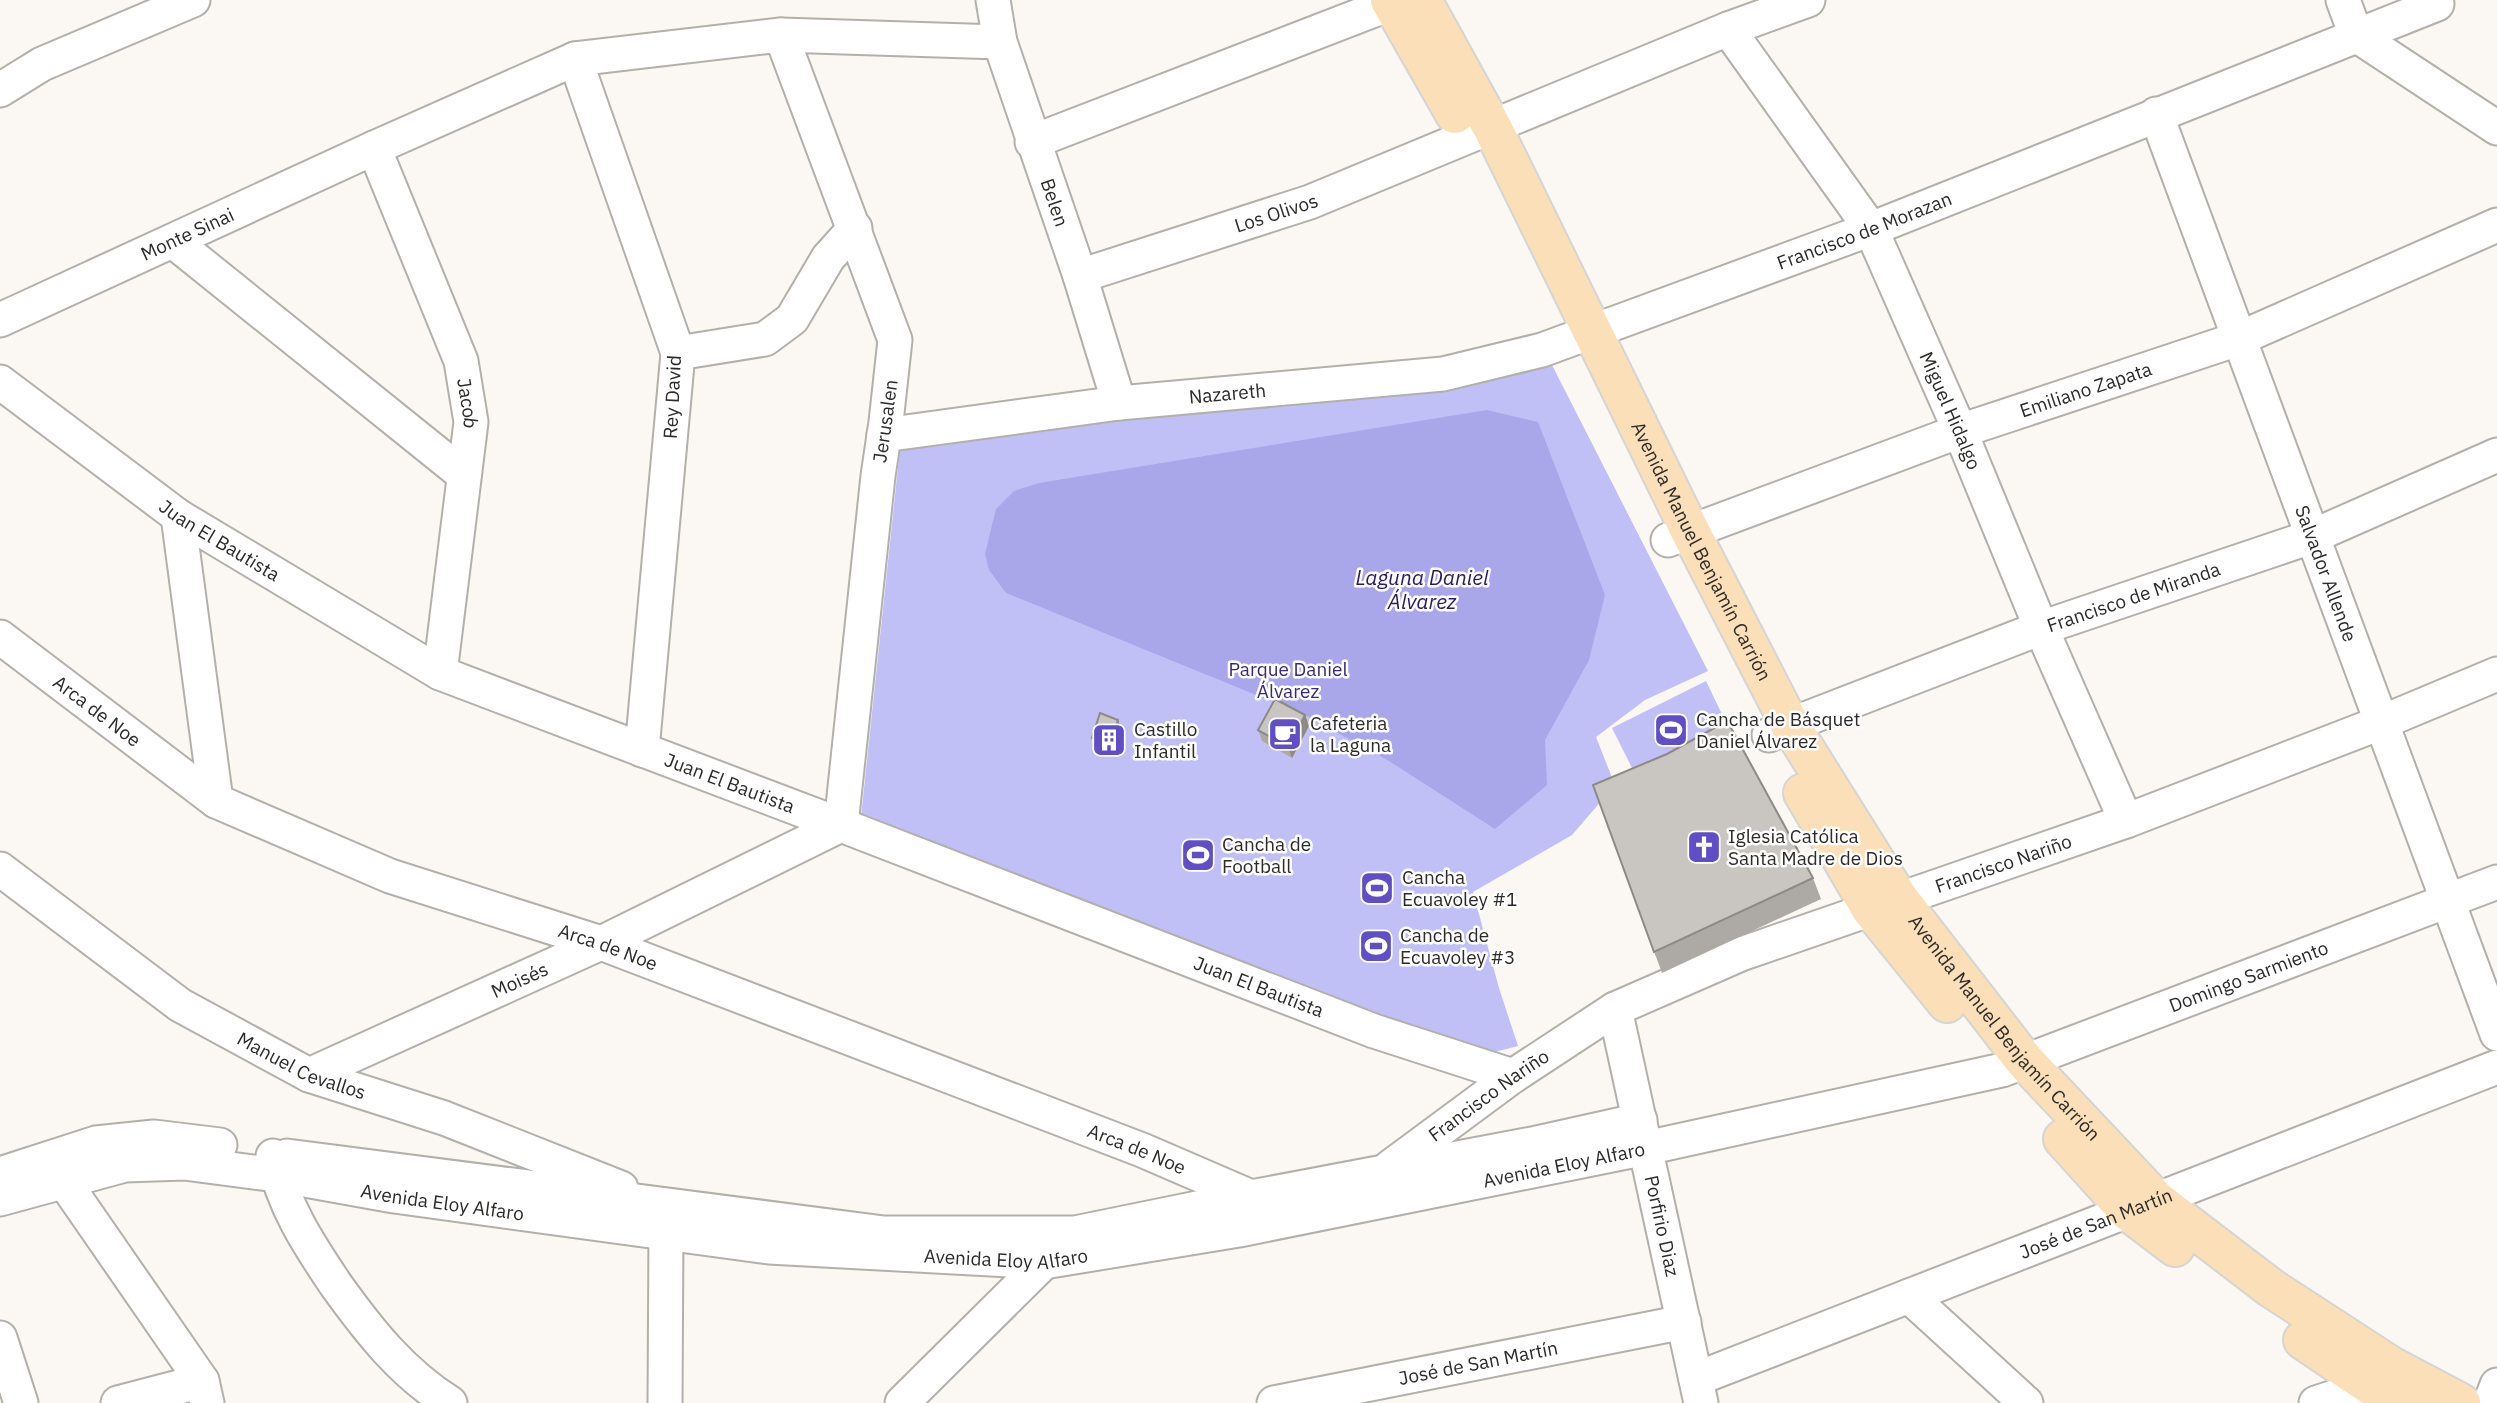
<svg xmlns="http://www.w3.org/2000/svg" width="2497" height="1403" font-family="'IBM Plex Sans',sans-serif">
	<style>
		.green { fill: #c0c0f6 }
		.water { fill: #a9a7ea }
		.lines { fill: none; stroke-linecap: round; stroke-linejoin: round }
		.minor-casing { stroke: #b3b0ab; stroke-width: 37 }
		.major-casing { stroke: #d5d5d4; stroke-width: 42 }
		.minor { stroke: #fff; stroke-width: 33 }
		.major { stroke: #fadfb9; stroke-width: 38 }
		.wall { fill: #ada9a5 }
		.shaded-wall { fill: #8d8a86 }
		.building { fill: #c9c5c0; stroke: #8d8a86; stroke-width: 2 }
		.labels { text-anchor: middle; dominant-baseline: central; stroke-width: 5; stroke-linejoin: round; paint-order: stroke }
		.street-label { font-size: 19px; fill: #2d2b29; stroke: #fff }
		.park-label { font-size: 19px; fill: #372b77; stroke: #fff }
		.poi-label { font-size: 19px; fill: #2d2b29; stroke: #fff; text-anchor: start }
		.water-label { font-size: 21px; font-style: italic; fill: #2a1b67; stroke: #fff }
	</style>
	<rect width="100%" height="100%" fill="#fbf7f2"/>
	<!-- green -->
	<g class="green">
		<polygon points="1552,365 1708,671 1645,700 1596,737 1615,785 1572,835 1473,892 1499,988 1518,1046 1483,1055 861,817 900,448"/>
		<polygon points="1706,681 1730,731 1637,778 1612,728"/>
	</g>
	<!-- water -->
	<polygon class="water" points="1487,410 1538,422 1605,595 1589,660 1545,740 1547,785 1495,829 1389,761 1305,715 1006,593 989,570 985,554 996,509 1014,491 1039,483"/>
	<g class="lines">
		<!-- minor casing -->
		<g class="minor-casing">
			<g id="minor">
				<path id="s1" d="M993,0l7,42 80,234 39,127"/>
				<polyline points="2343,0 2356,35 2497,128"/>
				<path id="s2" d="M1728,29l143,200 89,202 81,197 85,193"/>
				<polyline points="781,35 895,340 886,422 878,476 841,825"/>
				<polyline points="575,59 678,353 642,750"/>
				<polyline points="0,90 42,64 193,0"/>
				<path id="s3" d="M2156,114l341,920"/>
				<polyline points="1032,142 1392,3"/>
				<path id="s4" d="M374,148l87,213 10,61 -31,251"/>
				<polyline points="173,241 464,475"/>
				<path id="s5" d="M1080,276l230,-74 418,-173 80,-29"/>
				<path id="s6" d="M0,320l374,-172 201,-89 206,-24 219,7"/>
				<polyline points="678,353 765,339 792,319 828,258 855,228"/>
				<path id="s7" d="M0,382l178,134 262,157 401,152 533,206 139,45"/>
				<path id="s8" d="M884,435l235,-32 324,-29 99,-24 329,-121 566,-225"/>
				<polyline points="178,516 216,801"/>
				<path id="s9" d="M1668,540l292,-109 278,-92 259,-114"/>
				<path id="s10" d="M0,637l216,164 174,75 211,67 541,207 109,47"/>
				<path id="s11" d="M1769,735l21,-10 251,-97 270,-91 186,-82"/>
				<path id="s12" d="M0,869l180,136 129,70 135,43 177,70"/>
				<path id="s13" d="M1615,1009l86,394"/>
				<path id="s14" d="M309,1075l292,-132 240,-118"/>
				<path d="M273,1156c9,48 36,89 63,129 33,46 66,88 114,118"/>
				<polyline points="287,1156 884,1233 1075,1233 1251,1197 1532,1144 1640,1120"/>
				<path id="s15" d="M1390,1167l123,-91 102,-67 126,-55 385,-133 254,-98 117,-49"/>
				<polyline points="0,1174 96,1143 154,1137 220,1145"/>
				<polyline points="63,1180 202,1381 207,1403"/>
				<path id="s16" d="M0,1199l125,-34 59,-2 93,12 117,21 375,51 275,15 195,-32 407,-82 356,-78 495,-188"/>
				<polyline points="1909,1296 2026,1403"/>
				<polyline points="0,1338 21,1403"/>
				<path id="s17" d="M1696,1379l801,-312"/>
				<polyline points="118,1403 202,1381"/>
				<polyline points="665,1403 666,1231"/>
				<polyline points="902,1403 1044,1262"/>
				<path id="s18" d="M1274,1403l410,-81"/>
				<polyline points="2316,1403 2370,1385 2385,1369"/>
				<polyline points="2490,1403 2497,1385"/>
			</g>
		</g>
		<!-- major casing -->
		<g class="major-casing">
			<g id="major">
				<polyline points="1390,0 1455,114"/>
				<path id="s19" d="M1422,0l70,127 198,404 100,194 109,174 125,161 132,140 115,88 120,78 70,37"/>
				<polyline points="1803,793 1871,909 1947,1003"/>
				<polyline points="2063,1139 2129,1212 2175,1247"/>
				<polyline points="2303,1340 2370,1385 2402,1403"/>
			</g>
		</g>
		<!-- minor -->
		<use href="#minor" class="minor"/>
		<!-- major -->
		<use href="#major" class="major"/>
	</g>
	<!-- wall -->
	<g class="wall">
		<polygon points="1305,715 1309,726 1292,758 1262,741 1258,730"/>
		<polygon points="1118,720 1122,731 1113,756 1096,749 1092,738"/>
		<polygon points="1593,785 1813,878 1821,899 1662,973"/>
	</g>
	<!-- shaded-wall -->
	<g class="shaded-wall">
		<polygon points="1305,715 1309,726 1292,758 1288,747"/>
		<polygon points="1118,720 1122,731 1113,756 1110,745"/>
	</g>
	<!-- building -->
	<g class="building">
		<polygon points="1275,699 1305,715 1288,747 1258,730"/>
		<polygon points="1100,713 1118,720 1110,745 1092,738"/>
		<polygon points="1730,726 1813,878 1654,952 1593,785 1667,754 1716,727"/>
	</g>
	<!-- icons -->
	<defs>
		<g id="stadium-square" transform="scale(1.75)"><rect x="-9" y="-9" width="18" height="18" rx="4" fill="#604ec7" stroke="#fff"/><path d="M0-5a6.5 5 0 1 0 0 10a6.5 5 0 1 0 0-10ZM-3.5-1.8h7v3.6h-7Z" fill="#fff"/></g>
		<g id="cafe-square" transform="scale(1.75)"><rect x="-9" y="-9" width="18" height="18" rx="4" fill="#604ec7" stroke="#fff"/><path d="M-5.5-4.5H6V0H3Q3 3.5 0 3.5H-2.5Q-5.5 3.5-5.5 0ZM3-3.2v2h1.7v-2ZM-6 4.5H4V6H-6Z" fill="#fff"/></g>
		<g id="building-square" transform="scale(1.75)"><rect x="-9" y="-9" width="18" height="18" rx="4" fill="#604ec7" stroke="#fff"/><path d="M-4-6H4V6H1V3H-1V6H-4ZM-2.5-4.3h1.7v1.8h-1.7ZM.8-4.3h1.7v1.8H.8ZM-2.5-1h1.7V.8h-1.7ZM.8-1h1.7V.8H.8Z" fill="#fff"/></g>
		<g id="church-square" transform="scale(1.75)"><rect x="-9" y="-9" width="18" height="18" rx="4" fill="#604ec7" stroke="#fff"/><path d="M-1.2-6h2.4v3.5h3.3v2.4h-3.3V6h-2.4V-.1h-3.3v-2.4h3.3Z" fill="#fff"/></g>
	</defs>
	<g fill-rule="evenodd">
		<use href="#stadium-square" x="1671" y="730"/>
		<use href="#cafe-square" x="1285" y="734"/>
		<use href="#building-square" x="1109" y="740"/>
		<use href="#church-square" x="1704" y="847"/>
		<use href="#stadium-square" x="1198" y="855"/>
		<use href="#stadium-square" x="1377" y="888"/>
		<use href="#stadium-square" x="1376" y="946"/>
	</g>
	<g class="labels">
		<!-- street labels -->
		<g class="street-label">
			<text stroke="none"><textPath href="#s1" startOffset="212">Belen</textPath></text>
			<text stroke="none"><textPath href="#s5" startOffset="206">Los Olivos</textPath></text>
			<text stroke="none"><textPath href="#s8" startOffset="1008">Francisco de Morazan</textPath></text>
			<text stroke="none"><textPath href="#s6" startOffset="206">Monte Sinai</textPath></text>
			<text stroke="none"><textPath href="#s9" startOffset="444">Emiliano Zapata</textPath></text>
			<text stroke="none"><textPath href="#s8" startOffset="346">Nazareth</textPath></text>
			<text transform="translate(672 397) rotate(-87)">Rey David</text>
			<text stroke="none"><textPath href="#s4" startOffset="273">Jacob</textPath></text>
			<text stroke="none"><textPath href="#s2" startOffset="444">Miguel Hidalgo</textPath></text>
			<text transform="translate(885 421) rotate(-82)">Jerusalen</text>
			<text stroke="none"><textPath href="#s7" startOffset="271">Juan El Bautista</textPath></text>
			<text stroke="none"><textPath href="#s19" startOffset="618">Avenida Manuel Benjamín Carrión</textPath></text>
			<text stroke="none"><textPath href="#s3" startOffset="490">Salvador Allende</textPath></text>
			<text stroke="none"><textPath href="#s11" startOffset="390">Francisco de Miranda</textPath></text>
			<text stroke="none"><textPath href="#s10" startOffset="122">Arca de Noe</textPath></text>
			<text stroke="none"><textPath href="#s7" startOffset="838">Juan El Bautista</textPath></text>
			<text stroke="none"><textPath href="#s15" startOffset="690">Francisco Nariño</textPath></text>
			<text stroke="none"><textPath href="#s10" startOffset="690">Arca de Noe</textPath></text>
			<text stroke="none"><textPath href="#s16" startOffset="2296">Domingo Sarmiento</textPath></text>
			<text stroke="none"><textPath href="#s14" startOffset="231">Moisés</textPath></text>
			<text stroke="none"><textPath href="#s7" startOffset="1405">Juan El Bautista</textPath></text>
			<text stroke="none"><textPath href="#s19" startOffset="1185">Avenida Manuel Benjamín Carrión</textPath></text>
			<text stroke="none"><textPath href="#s12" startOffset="362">Manuel Cevallos</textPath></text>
			<text stroke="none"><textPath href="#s15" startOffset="122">Francisco Nariño</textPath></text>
			<text stroke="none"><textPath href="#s10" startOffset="1256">Arca de Noe</textPath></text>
			<text stroke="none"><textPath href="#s16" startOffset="1584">Avenida Eloy Alfaro</textPath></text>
			<text stroke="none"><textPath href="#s16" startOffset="450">Avenida Eloy Alfaro</textPath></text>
			<text stroke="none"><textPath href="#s17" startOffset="429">José de San Martín</textPath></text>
			<text stroke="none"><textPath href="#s13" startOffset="222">Porfirio Diaz</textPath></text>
			<text stroke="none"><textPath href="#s16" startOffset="1017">Avenida Eloy Alfaro</textPath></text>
			<text stroke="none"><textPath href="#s18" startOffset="208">José de San Martín</textPath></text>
		</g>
		<!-- park labels -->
		<g class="park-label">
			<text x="1288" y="669">Parque Daniel<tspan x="1288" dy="22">Álvarez</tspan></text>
		</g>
		<!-- poi labels -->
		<g class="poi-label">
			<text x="1696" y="719">Cancha de Básquet<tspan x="1696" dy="22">Daniel Álvarez</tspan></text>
			<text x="1310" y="723">Cafeteria<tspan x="1310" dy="22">la Laguna</tspan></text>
			<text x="1134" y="729">Castillo<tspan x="1134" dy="22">Infantil</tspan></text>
			<text x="1728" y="836">Iglesia Católica<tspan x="1728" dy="22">Santa Madre de Dios</tspan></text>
			<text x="1222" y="844">Cancha de<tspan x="1222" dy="22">Football</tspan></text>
			<text x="1402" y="877">Cancha<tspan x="1402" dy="22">Ecuavoley #1</tspan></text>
			<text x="1400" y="935">Cancha de<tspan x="1400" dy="22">Ecuavoley #3</tspan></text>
		</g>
		<!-- water labels -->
		<g class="water-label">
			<text x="1422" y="577">Laguna Daniel<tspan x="1422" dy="24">Álvarez</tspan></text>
		</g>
	</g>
</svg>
